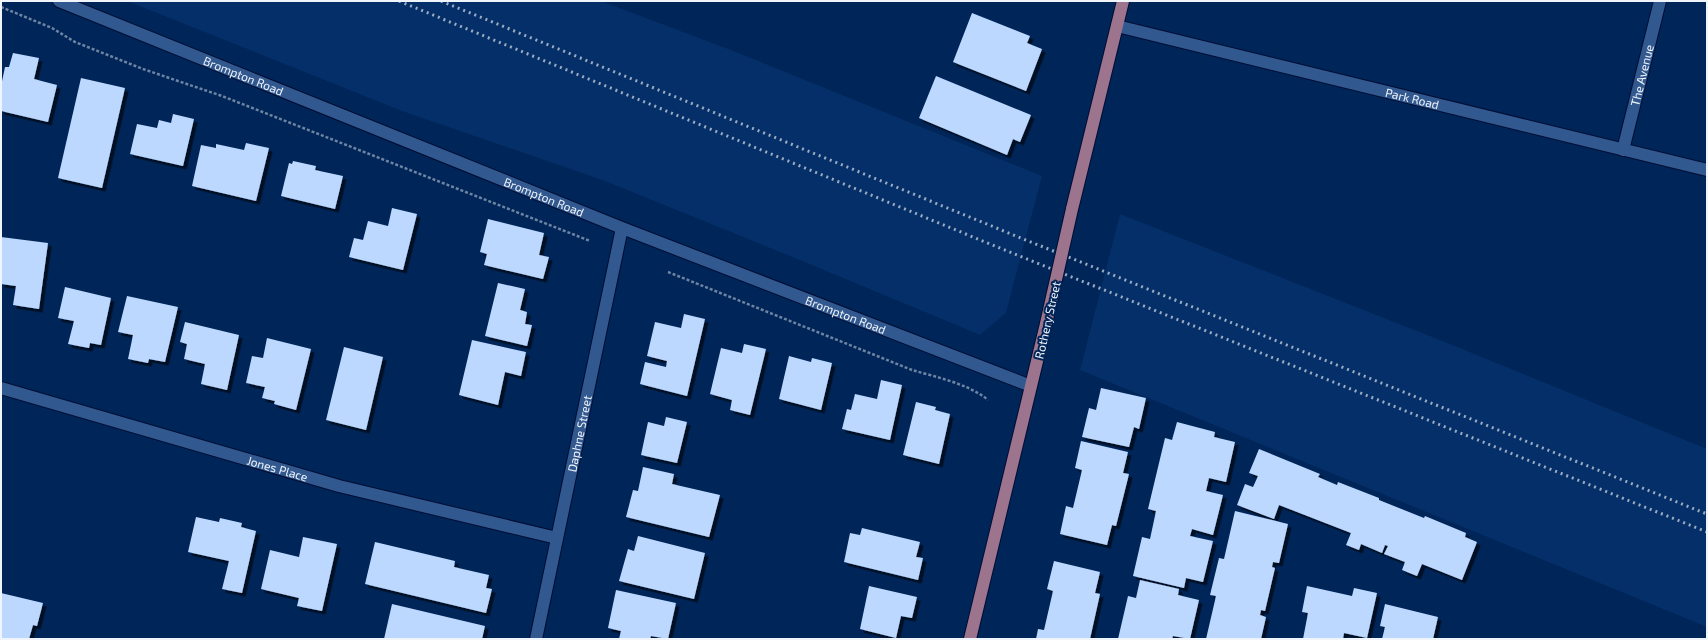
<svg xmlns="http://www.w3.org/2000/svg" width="1708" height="640" font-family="'Exo 2',sans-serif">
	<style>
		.built { fill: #052f68 }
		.building { fill: #bdd8fe; filter: url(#shadow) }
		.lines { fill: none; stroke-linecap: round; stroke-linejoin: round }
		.minor-casing { stroke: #000d33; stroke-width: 14 }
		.major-casing { stroke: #000d33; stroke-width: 14 }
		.path { stroke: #6e84a3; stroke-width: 2.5; stroke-dasharray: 3 2; stroke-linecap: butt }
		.minor { stroke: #31588f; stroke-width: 12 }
		.major { stroke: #9c748d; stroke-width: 12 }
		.rail { stroke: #9bacc2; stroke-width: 3; stroke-dasharray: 2 4; stroke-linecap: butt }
		.major-bridge-casing { stroke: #000d33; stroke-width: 14; stroke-linecap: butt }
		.major-bridge { stroke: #9c748d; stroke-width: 12 }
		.labels { text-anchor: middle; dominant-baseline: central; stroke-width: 4; stroke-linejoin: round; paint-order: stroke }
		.street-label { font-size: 12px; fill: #f0f5fb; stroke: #002558 }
	</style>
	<defs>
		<filter id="shadow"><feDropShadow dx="3.5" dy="3.5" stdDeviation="0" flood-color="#0009"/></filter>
	</defs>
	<rect width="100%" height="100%" fill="#002558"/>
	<!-- built -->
	<g class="built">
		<polygon points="127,1 601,1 731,50 1042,176 1006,313 980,335 795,258 605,181 402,111"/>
		<polygon points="1120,214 1445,342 1707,449 1707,627 1080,370"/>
	</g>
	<!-- building -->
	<g class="building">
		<polygon points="972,13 1030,36 1027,43 1042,49 1026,91 953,62"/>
		<polygon points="13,53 39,58 34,79 57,85 48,122 1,111 1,86 5,67 9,67"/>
		<polygon points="936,76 1031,115 1020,142 1013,139 1007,155 919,118"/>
		<polygon points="81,78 125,88 102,188 58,178"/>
		<polygon points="173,114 194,119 183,166 130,154 137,124 157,128 159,120 171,123"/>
		<polygon points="246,143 269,148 256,201 192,186 201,145 216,148 216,144 244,150"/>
		<polygon points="293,161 316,166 315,170 343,176 335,209 281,196 289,163 292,164"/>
		<polygon points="392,208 417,214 403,270 349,257 354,238 363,240 368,221 388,226"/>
		<polygon points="488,219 544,233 539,255 549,257 543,279 484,265 487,254 480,252"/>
		<polygon points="1,237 48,243 39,309 13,305 16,286 1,284"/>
		<polygon points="498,283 525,289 520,310 527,312 525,324 532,325 527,346 485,336"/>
		<polygon points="65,287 111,298 101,345 90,343 89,348 68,344 74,321 58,318"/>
		<polygon points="127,296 178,307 165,362 149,359 148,363 128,359 133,335 118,332"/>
		<polygon points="684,314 705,319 687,396 640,384 645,362 666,367 667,361 647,356 655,322 681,328"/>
		<polygon points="185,322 239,335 227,390 201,384 205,364 184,359 187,344 180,342"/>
		<polygon points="267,338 311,349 296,410 274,404 275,401 262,398 265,387 246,383 252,356 263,358"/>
		<polygon points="472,340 526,352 521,376 505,372 498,405 459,395"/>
		<polygon points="744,344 766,349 750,415 730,410 732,400 710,394 721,348 742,353"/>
		<polygon points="344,347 383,357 366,430 326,420"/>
		<polygon points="789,356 811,362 812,358 832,363 821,410 779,399"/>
		<polygon points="881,380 902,385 890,440 842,429 847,409 851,410 855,394 877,399"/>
		<polygon points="1101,388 1146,398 1139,429 1134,427 1129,447 1082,437 1089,408 1096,410"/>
		<polygon points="916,402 936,407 935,410 950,414 939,464 903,455"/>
		<polygon points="666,417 687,422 677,463 641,455 648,422 664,426"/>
		<polygon points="1177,422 1215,432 1214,437 1235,442 1226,482 1209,478 1206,491 1223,495 1213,535 1192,529 1190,536 1213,541 1203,582 1186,578 1184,588 1133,576 1142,537 1150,539 1156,511 1148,509 1165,438 1172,440"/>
		<polygon points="1081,441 1128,452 1123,473 1129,474 1116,526 1112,525 1107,545 1060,534 1066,506 1073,508 1082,470 1075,468"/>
		<polygon points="1259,449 1320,474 1318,477 1330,482 1337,485 1338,482 1379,498 1379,500 1424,518 1425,516 1466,533 1465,537 1477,542 1462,580 1422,564 1417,576 1402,570 1405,562 1384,554 1388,546 1385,545 1382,553 1361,544 1359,550 1346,545 1351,533 1279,505 1274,519 1237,505 1245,484 1253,487 1258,476 1249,473"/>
		<polygon points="643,467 674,474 672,484 720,495 709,537 626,517 633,490 638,491"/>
		<polygon points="1235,511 1288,524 1279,563 1273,562 1272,567 1275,568 1265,611 1261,610 1260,615 1266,617 1261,639 1206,639 1216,596 1210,595 1219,558 1224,559"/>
		<polygon points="196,517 219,522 220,518 242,523 241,527 256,531 242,593 222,589 229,561 188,552"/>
		<polygon points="862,528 920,542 916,557 923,558 918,580 844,562 850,533 860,535"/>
		<polygon points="638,536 705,553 694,599 619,581 628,549 634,551"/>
		<polygon points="303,537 337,544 322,611 297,606 299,598 261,589 270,550 299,557"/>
		<polygon points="375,542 455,561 454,567 489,575 486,588 492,589 486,613 365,584"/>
		<polygon points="1054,561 1100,572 1095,593 1100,594 1090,639 1036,639 1038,629 1044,630 1053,591 1047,589"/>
		<polygon points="1140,580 1179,589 1178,595 1199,600 1190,639 1173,636 1172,639 1118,639 1128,596 1136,598"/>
		<polygon points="869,586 917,597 912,618 901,616 896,638 860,629"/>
		<polygon points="1307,586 1352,596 1354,588 1377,593 1367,638 1344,633 1343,639 1303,639 1308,613 1302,612"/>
		<polygon points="616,590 676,603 668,639 651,636 650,639 619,639 621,631 608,628"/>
		<polygon points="1,593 43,603 37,626 33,625 29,639 1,639"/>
		<polygon points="392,604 485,626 482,639 384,639"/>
		<polygon points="1385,604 1438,617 1433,639 1382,639 1385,627 1380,626"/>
	</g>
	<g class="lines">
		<!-- minor casing -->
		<g class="minor-casing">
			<g id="minor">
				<path id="s1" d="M59,1l563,227 409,158"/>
				<path id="s2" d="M1117,26l590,144"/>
				<path id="s3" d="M1623,150l37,-149"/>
				<path id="s4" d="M1,388l338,98 218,52"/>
				<path id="s5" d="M536,639l86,-411"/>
			</g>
		</g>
		<!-- major casing -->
		<g class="major-casing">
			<g id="major">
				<polyline points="1072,209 1123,1"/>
				<polyline points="970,639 1045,328"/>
			</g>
		</g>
		<!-- path -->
		<g class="path">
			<polyline points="1,7 52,28 75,42 143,69 222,96 590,241"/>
			<path d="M668,272l244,98c24,7 57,14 76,30"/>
		</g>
		<!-- minor -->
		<use href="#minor" class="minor"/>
		<!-- major -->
		<use href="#major" class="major"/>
		<!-- rail -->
		<g class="rail">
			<polyline points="399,1 1007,251 1707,532"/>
			<polyline points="441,1 1016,236 1707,514"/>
		</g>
		<!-- major-bridge casing -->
		<g class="major-bridge-casing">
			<polyline id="major-bridge" points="1045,328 1072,209"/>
		</g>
		<!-- major-bridge -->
		<use href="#major-bridge" class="major-bridge"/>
	</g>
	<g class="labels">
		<!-- street labels -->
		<g class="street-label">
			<text stroke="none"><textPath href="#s1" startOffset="199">Brompton Road</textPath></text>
			<text stroke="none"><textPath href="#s3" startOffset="77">The Avenue</textPath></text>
			<text stroke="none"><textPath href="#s2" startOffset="304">Park Road</textPath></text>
			<text stroke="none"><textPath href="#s1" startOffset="523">Brompton Road</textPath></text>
			<text stroke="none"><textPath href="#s1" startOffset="847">Brompton Road</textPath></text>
			<text transform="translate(1047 320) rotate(-77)">Rothery Street</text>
			<text stroke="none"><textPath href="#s5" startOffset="210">Daphne Street</textPath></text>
			<text stroke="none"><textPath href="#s4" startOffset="288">Jones Place</textPath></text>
		</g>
	</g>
	<!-- border -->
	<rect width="1708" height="640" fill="none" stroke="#f0f5fb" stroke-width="4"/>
</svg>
